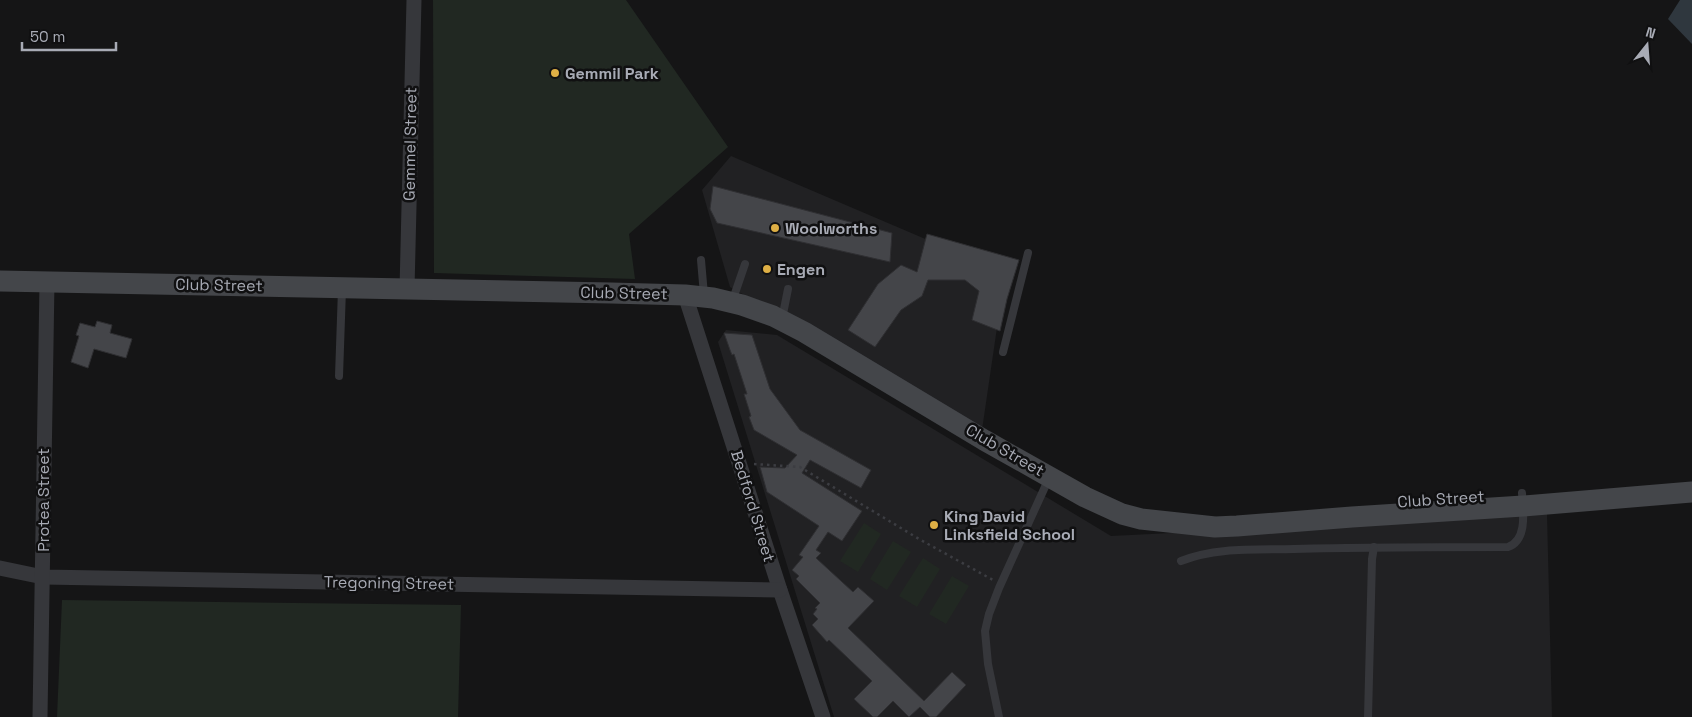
<svg xmlns="http://www.w3.org/2000/svg" width="1692" height="717" font-family="'Space Grotesk',sans-serif">
	<style>
		.built { fill: #212123 }
		.green { fill: #212822 }
		.water { fill: #2f373e }
		.building { fill: #444549; stroke: #2f2f32 }
		.lines { fill: none; stroke-linecap: round; stroke-linejoin: round }
		.path { stroke: #3c3d42; stroke-width: 2.5; stroke-dasharray: 2.5 4; stroke-linecap: butt }
		.service { stroke: #36373b; stroke-width: 8 }
		.minor { stroke: #36373b; stroke-width: 15 }
		.secondary { stroke: #44464a; stroke-width: 21 }
		.poi-dot { fill: #deaf45; stroke: #101011; stroke-width: 2 }
		.labels { text-anchor: middle; dominant-baseline: central; stroke-width: 5; stroke-linejoin: round; paint-order: stroke }
		.poi-label { font-size: 16px; font-weight: bold; fill: #a8abb5; stroke: #101011; text-anchor: start }
		.street-label { font-size: 16px; fill: #a8abb5; stroke: #101011 }
	</style>
	<rect width="100%" height="100%" fill="#151516"/>
	<!-- built -->
	<g class="built">
		<polygon points="731,156 1005,273 982,430 730,287 702,190"/>
		<polygon points="726,330 777,335 1111,536 1547,514 1552,717 834,717 718,342"/>
	</g>
	<!-- green -->
	<g class="green">
		<polygon points="433,0 626,0 728,147 629,234 635,279 434,273"/>
		<polygon points="864,523 881,534 858,572 840,561"/>
		<polygon points="893,541 911,552 887,590 870,579"/>
		<polygon points="923,558 940,569 917,607 899,596"/>
		<polygon points="952,576 969,586 946,624 929,614"/>
		<polygon points="62,600 461,605 458,717 57,717"/>
	</g>
	<!-- water -->
	<polygon class="water" points="1680,0 1692,0 1692,44 1668,19"/>
	<!-- building -->
	<g class="building">
		<polygon points="713,186 892,233 890,262 717,223 710,209"/>
		<polygon points="927,234 1019,260 1007,299 1000,331 972,320 979,291 965,280 928,280 922,296 901,310 875,347 848,330 878,284 901,265 917,272"/>
		<polygon points="97,321 112,325 110,333 132,339 126,358 94,349 88,368 71,362 79,336 76,335 80,323 95,327"/>
		<polygon points="724,333 752,335 770,389 800,430 871,470 861,488 810,460 802,473 862,511 842,541 828,532 816,550 821,553 816,558 853,592 858,587 874,601 848,628 924,701 952,672 966,685 936,717 930,717 920,707 909,717 893,701 877,717 873,717 854,699 872,681 829,640 827,642 812,625 818,619 813,614 817,609 815,608 820,603 796,579 799,576 792,570 803,557 799,555 819,526 767,492 760,467 785,468 797,455 754,430 749,417 751,416 744,394 747,394 734,354 732,355 730,350"/>
	</g>
	<g class="lines">
		<!-- path -->
		<polyline class="path" points="754,464 800,467 919,539 993,580"/>
		<!-- service -->
		<g class="service">
			<polyline points="701,260 704,295"/>
			<polyline points="732,302 745,264"/>
			<polyline points="782,319 788,289"/>
			<polyline points="1003,352 1028,253"/>
			<polyline points="339,376 342,289"/>
			<path d="M1181,561c35,-14 75,-11 113,-12 71,-2 143,-2 214,-2 20,-7 15,-37 14,-54"/>
			<polyline points="999,717 988,664 985,631 989,614 999,588 1049,478"/>
			<polyline points="1368,717 1372,559 1374,547"/>
		</g>
		<!-- minor -->
		<g class="minor">
			<polyline points="407,289 414,0"/>
			<polyline points="685,295 780,590 823,717"/>
			<polyline points="0,568 43,577 780,590"/>
			<polyline points="40,717 47,282"/>
		</g>
		<!-- secondary -->
		<polyline class="secondary" points="0,281 611,293 685,295 713,298 742,305 773,316 804,332 984,440 1085,497 1122,514 1141,519 1215,527 1237,526 1352,517 1523,506 1692,492"/>
	</g>
	<!-- markers -->
	<g class="poi-dot">
		<circle cx="555" cy="73" r="5"/>
		<circle cx="775" cy="228" r="5"/>
		<circle cx="767" cy="269" r="5"/>
		<circle cx="934" cy="525" r="5"/>
	</g>
	<g class="labels">
		<!-- poi labels -->
		<g class="poi-label">
			<text x="565" y="73">Gemmil Park</text>
			<text x="785" y="228">Woolworths</text>
			<text x="777" y="269">Engen</text>
			<text x="944" y="516">King David<tspan x="944" dy="18">Linksfield School</tspan></text>
		</g>
		<!-- street labels -->
		<g class="street-label">
			<text transform="translate(410 144) rotate(-89)">Gemmel Street</text>
			<text transform="translate(219 285) rotate(1)">Club Street</text>
			<text transform="translate(624 293) rotate(1)">Club Street</text>
			<text transform="translate(1005 450) rotate(30)">Club Street</text>
			<text transform="translate(1441 499) rotate(-4)">Club Street</text>
			<text transform="translate(43 500) rotate(-90)">Protea Street</text>
			<text transform="translate(753 506) rotate(73)">Bedford Street</text>
			<text transform="translate(389 583) rotate(1)">Tregoning Street</text>
		</g>
	</g>
	<!-- north arrow -->
	<g transform="translate(1647 45) rotate(17)" stroke="#101011" stroke-width="4" paint-order="stroke">
	<path d="M0-4L9 19L0 12L-9 19Z" fill="#a8abb5"/>
	<text y="-8" font-size="14" font-weight="bold" text-anchor="middle" fill="#a8abb5">N</text>
	</g>
	<!-- scale -->
	<path d="M22 42v8h94v-8" fill="none" stroke="#a8abb5" stroke-width="2.5"/>
	<text x="30" y="42" font-size="15" fill="#a8abb5" stroke="#101011" stroke-width="4" paint-order="stroke">50 m</text>
</svg>
